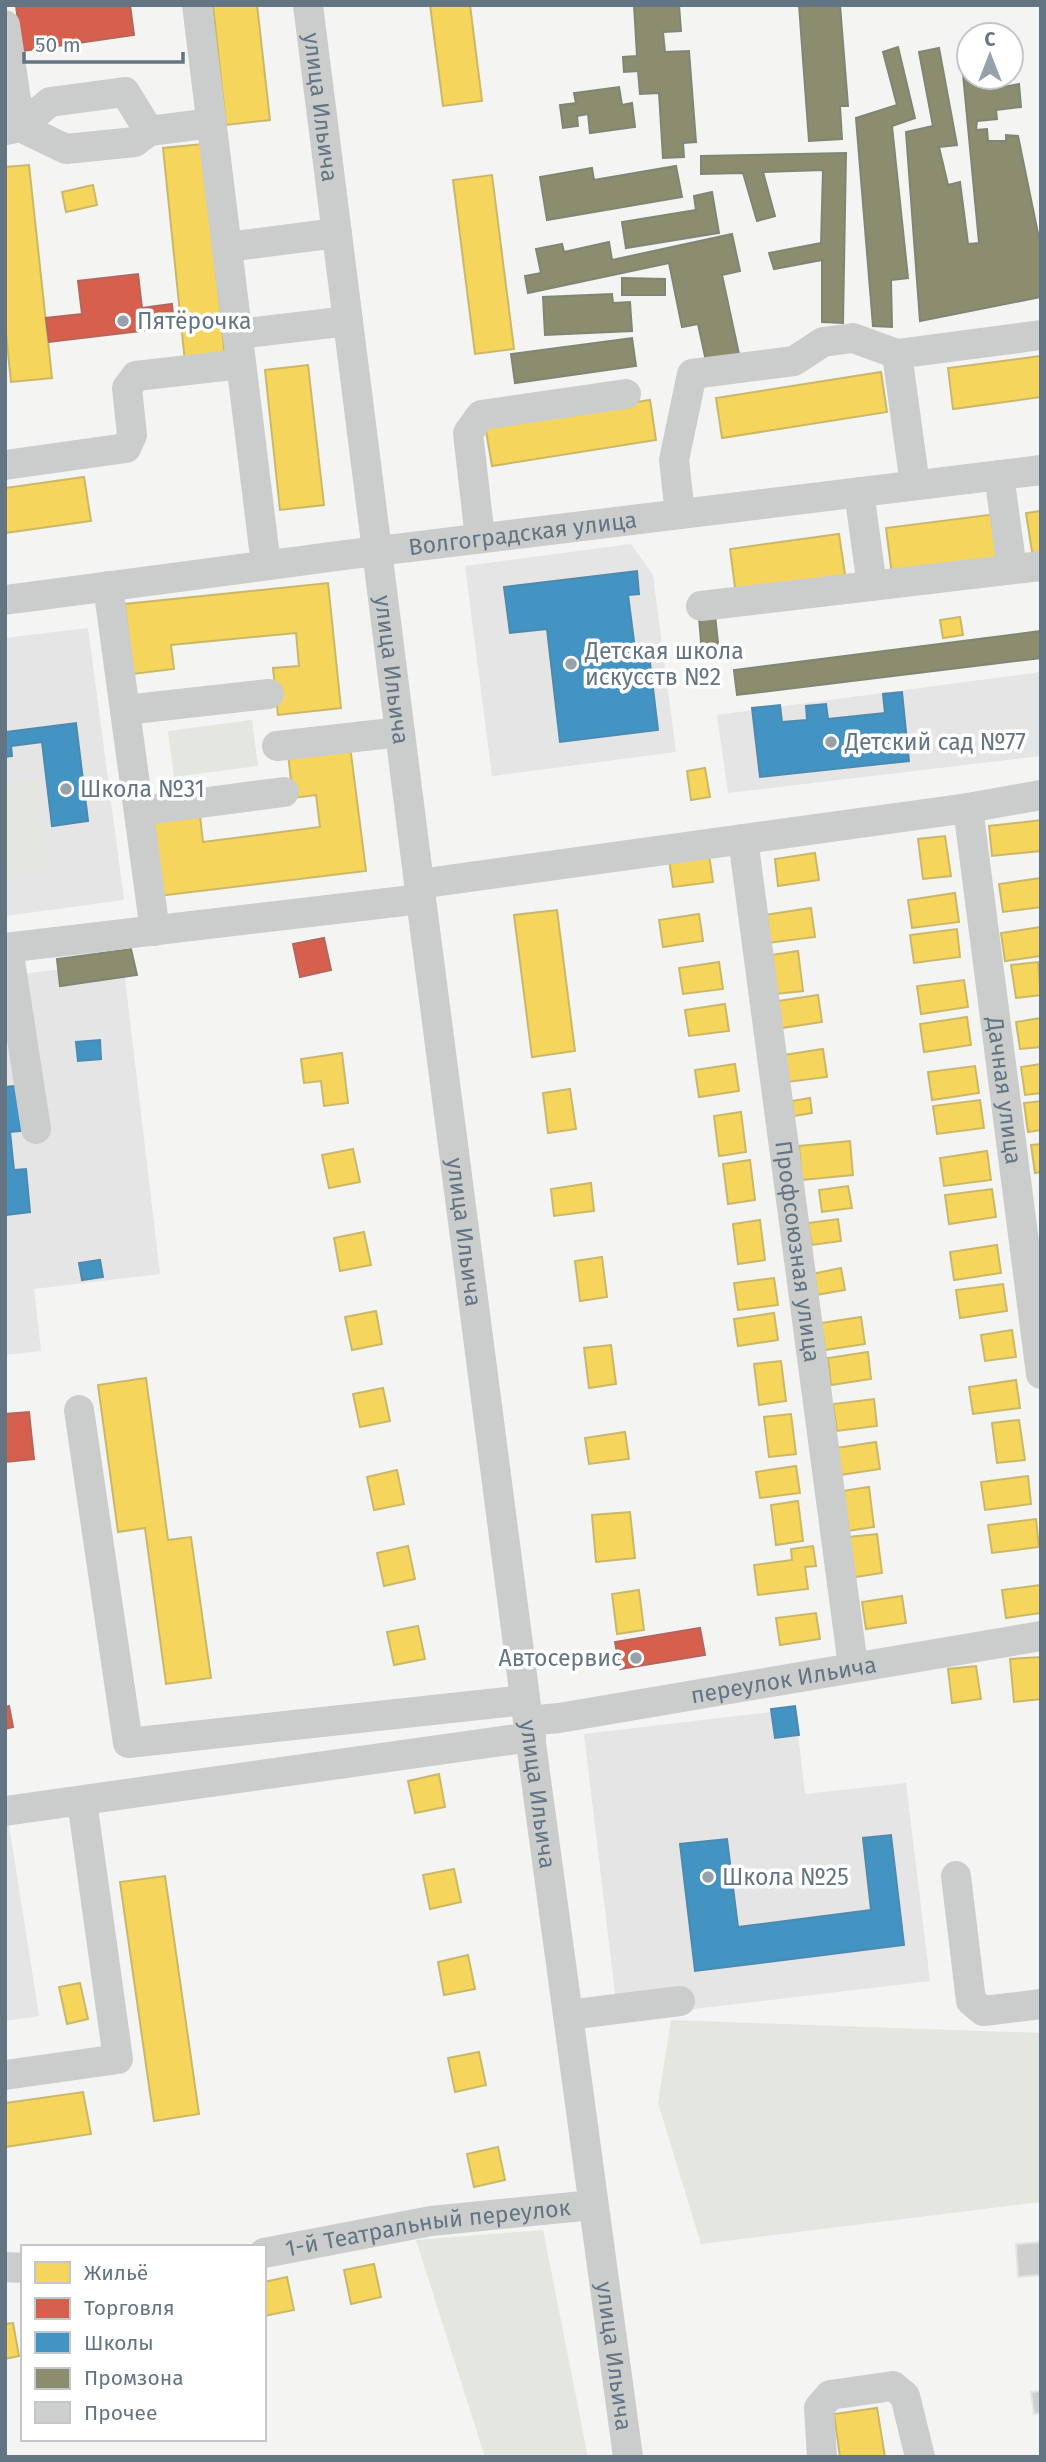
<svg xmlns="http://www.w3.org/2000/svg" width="1046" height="2462" font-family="'Fira Sans',sans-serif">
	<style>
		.built { fill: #e4e5e4 }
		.green { fill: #e3e7e0 }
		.homes { fill: #f6d55c; stroke: #cab868; stroke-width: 2 }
		.shops { fill: #d6604d; stroke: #b4665d; stroke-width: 2 }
		.schools { fill: #4393c3; stroke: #4d8ab0; stroke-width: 2 }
		.industry { fill: #8c8c6e; stroke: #808574; stroke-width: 2 }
		.building { fill: #ced0d0; stroke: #e3e3e2; stroke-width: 2 }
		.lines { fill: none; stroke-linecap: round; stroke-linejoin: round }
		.minor { stroke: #cbcdcd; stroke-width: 30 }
		.poi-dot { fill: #96a1aa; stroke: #fff; stroke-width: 2.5 }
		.labels { text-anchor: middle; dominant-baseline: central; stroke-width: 7; stroke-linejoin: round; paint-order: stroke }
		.street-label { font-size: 23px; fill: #637483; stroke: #fff }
		.poi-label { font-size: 23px; fill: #637483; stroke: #fff; text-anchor: start }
	</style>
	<rect width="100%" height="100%" fill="#f4f4f2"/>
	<!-- built -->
	<g class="built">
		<polygon points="631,544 653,575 676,752 492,776 465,566"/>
		<polygon points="88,628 124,900 5,916 5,638"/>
		<polygon points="1041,672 1041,756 728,793 717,715"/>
		<polygon points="123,962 160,1274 34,1289 41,1351 5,1355 5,976"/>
		<polygon points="795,1709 805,1794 906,1783 930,1981 618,2018 584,1734"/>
		<polygon points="9,1825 39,2016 5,2021 5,1826"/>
	</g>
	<!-- green -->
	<g class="green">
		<polygon points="252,720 258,766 174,777 168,731"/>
		<polygon points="36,779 48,873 5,878 5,783"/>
		<polygon points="671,2020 1041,2033 1041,2202 701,2244 658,2103"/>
		<polygon points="543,2230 588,2457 485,2457 416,2240"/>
	</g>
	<!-- homes -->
	<g class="homes">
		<polygon points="213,5 257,5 270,120 226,125"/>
		<polygon points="430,5 470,5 482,101 443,106"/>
		<polygon points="203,144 225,357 185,362 163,148"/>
		<polygon points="29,165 52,378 11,382 5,324 5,167"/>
		<polygon points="492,175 514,349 475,354 453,180"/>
		<polygon points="93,185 97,205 66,212 62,192"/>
		<polygon points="1041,356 1041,397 953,409 948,368"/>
		<polygon points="308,365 324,505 280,510 265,370"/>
		<polygon points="881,372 887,412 722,438 716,398"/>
		<polygon points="650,400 656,440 492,466 485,425"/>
		<polygon points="84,477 91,521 5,533 5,488"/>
		<polygon points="1041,511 1041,557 1033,558 1026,513"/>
		<polygon points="996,514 1002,560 892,575 886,528"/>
		<polygon points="839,534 846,581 736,595 730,549"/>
		<polygon points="328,583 341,708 278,715 273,668 299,666 296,633 171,645 174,669 133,674 125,604"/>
		<polygon points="960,617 963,635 943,638 940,620"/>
		<polygon points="350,746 366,871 159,896 149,822 200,816 203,842 320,827 316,795 293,798 288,754"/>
		<polygon points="705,768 710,797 691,800 687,771"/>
		<polygon points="1041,820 1041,851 992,856 989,826"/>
		<polygon points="945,836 951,876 923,879 918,839"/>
		<polygon points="815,853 819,880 778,886 775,859"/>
		<polygon points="709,855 713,882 673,887 669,860"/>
		<polygon points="1041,878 1041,907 1003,912 999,884"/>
		<polygon points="955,893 959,922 912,928 908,900"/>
		<polygon points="811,908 815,937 768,943 764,915"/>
		<polygon points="557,910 575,1051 532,1057 514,915"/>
		<polygon points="699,914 703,941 663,947 659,920"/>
		<polygon points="1041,927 1041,956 1005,961 1001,933"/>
		<polygon points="957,929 960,957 914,963 910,935"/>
		<polygon points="798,951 803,991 776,994 771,955"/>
		<polygon points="719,962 723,989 683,994 679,968"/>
		<polygon points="1038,962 1041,995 1016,998 1011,965"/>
		<polygon points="964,980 968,1007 921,1014 917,986"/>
		<polygon points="818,995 822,1022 782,1028 778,1001"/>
		<polygon points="725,1004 729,1031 689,1036 685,1010"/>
		<polygon points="967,1017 971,1045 924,1052 920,1024"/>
		<polygon points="1041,1018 1041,1047 1020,1049 1016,1022"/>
		<polygon points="823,1049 827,1077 787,1082 783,1055"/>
		<polygon points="342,1053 348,1103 324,1106 321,1081 304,1083 301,1059"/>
		<polygon points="735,1064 739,1091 699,1097 695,1070"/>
		<polygon points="1041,1064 1041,1093 1025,1095 1021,1067"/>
		<polygon points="975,1066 979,1093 932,1100 928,1072"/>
		<polygon points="570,1089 576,1129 548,1133 543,1093"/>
		<polygon points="810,1098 812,1113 794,1116 792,1101"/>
		<polygon points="980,1100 984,1128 937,1134 933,1106"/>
		<polygon points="1041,1101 1041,1130 1028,1132 1024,1103"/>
		<polygon points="741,1112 746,1152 719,1156 714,1116"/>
		<polygon points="850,1141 853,1175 802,1180 799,1146"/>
		<polygon points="1041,1144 1041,1172 1035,1173 1031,1145"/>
		<polygon points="353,1149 360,1182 329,1188 322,1155"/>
		<polygon points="987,1151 991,1180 944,1186 940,1158"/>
		<polygon points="750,1160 755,1200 728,1204 723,1164"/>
		<polygon points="591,1183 594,1211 554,1216 551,1189"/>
		<polygon points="848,1186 852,1208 822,1212 819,1190"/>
		<polygon points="992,1189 996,1217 949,1224 945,1195"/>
		<polygon points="838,1219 841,1241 812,1245 808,1223"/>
		<polygon points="760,1220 765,1260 738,1264 733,1224"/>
		<polygon points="364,1232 371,1265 340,1271 334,1238"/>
		<polygon points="997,1245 1001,1273 954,1280 950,1252"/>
		<polygon points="602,1257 607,1297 580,1301 575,1261"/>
		<polygon points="841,1268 845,1290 816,1295 812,1274"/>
		<polygon points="774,1278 778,1305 738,1310 734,1283"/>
		<polygon points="1003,1284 1007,1311 960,1318 956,1290"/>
		<polygon points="376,1311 382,1344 352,1350 345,1317"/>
		<polygon points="774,1313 778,1340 738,1346 734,1319"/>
		<polygon points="861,1317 865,1344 825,1350 821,1323"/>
		<polygon points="1012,1330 1016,1357 985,1361 981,1335"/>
		<polygon points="611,1345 616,1384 589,1388 584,1348"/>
		<polygon points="868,1352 871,1379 831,1385 828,1358"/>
		<polygon points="781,1361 786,1401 759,1405 754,1364"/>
		<polygon points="146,1378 168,1540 191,1537 211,1678 166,1684 145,1528 118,1532 98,1385"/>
		<polygon points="1016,1380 1020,1408 973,1414 969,1387"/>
		<polygon points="383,1388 390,1421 360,1427 353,1394"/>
		<polygon points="874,1399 877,1426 837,1431 833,1404"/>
		<polygon points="791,1414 796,1454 769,1457 764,1417"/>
		<polygon points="1019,1420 1025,1460 997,1463 992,1423"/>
		<polygon points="625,1432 629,1459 589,1464 585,1438"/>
		<polygon points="876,1442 880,1469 840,1475 836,1448"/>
		<polygon points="796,1466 800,1493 760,1498 756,1472"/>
		<polygon points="397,1470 404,1504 374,1510 367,1477"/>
		<polygon points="1028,1476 1031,1504 985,1510 981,1482"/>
		<polygon points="869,1487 874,1527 847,1531 842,1491"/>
		<polygon points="798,1501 803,1541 776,1545 771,1505"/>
		<polygon points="630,1512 635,1558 596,1562 592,1515"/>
		<polygon points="1036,1519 1039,1547 992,1553 988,1525"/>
		<polygon points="877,1534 882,1573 855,1577 849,1537"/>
		<polygon points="408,1546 415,1579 384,1586 377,1553"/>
		<polygon points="813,1546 816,1566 805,1567 808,1589 758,1595 754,1565 792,1560 791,1549"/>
		<polygon points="1041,1585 1041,1613 1006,1618 1002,1590"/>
		<polygon points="639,1590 644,1630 617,1634 612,1594"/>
		<polygon points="902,1596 906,1623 866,1629 862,1602"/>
		<polygon points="816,1613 820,1639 780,1645 776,1618"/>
		<polygon points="418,1626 425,1659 394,1665 387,1632"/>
		<polygon points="1041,1657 1041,1699 1014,1702 1010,1659"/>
		<polygon points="976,1666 981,1699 952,1703 948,1669"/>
		<polygon points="439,1774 445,1807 415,1813 408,1781"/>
		<polygon points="454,1869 461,1902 430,1909 423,1875"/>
		<polygon points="165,1876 199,2114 154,2121 120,1882"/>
		<polygon points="468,1955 475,1989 444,1995 438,1962"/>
		<polygon points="80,1983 88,2019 67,2024 59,1987"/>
		<polygon points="479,2052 486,2085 455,2092 448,2058"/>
		<polygon points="83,2092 91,2134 5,2147 5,2103"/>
		<polygon points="498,2147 505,2180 474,2187 467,2154"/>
		<polygon points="374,2264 381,2297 351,2304 344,2270"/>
		<polygon points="287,2277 294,2310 264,2316 264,2282"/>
		<polygon points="13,2323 19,2356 5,2359 5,2324"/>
		<polygon points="877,2408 885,2457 840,2457 834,2414"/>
	</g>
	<!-- shops -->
	<g class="shops">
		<polygon points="25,5 130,5 134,35 22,51 16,6"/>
		<polygon points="138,274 142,308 172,304 174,327 49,342 46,318 82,314 78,281"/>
		<polygon points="324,938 331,970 300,977 293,944"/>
		<polygon points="29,1412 34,1459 5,1462 5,1414"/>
		<polygon points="700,1628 705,1655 620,1669 615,1642"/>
		<polygon points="9,1706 13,1727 5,1729 5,1707"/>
	</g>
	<!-- schools -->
	<g class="schools">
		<polygon points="637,571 639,594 628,595 635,649 648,647 658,730 560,742 547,629 510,633 504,587"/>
		<polygon points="902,692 909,761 760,777 752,708 780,705 782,722 807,720 806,706 826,704 828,719 885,713 883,694"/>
		<polygon points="76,723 88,821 52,826 42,742 11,746 12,756 5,757 5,726 6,732"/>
		<polygon points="100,1040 101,1059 78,1061 76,1042"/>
		<polygon points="25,1085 29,1130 10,1132 14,1170 26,1169 30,1212 5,1215 5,1087"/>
		<polygon points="100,1260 103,1277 82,1280 79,1263"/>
		<polygon points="795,1706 799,1735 775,1738 771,1709"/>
		<polygon points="891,1835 904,1945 695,1971 680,1844 727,1839 738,1927 871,1910 863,1838"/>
	</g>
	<!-- industry -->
	<g class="industry">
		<polygon points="634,5 679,5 681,31 663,32 665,52 689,51 696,142 683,143 684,157 663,158 659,93 640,94 638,71 624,72 623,57 637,56"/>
		<polygon points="799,5 840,5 848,106 840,106 842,139 809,141"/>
		<polygon points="898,47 915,118 892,126 908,278 891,280 892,327 873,326 856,118 897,105 883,52"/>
		<polygon points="939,48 957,145 939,147 948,185 960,182 968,244 979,243 961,53 969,52 969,77 1002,77 1003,87 1019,84 1021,107 996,110 997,119 977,121 976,130 987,129 988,141 1006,141 1006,135 1018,136 1041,248 1041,297 920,321 906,132 933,126 919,52"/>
		<polygon points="619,87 622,105 632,103 635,127 590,133 588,114 577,116 578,126 563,128 560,105 576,103 574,93"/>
		<polygon points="846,153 843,323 822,322 822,260 774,269 769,253 821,243 823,170 763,172 775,216 757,221 743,173 701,174 701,156"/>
		<polygon points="676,166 682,197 547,220 540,177 592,168 594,180"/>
		<polygon points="712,192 719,233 626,248 622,222 696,210 694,196"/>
		<polygon points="732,234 740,271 722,275 739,354 706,361 698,324 682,327 669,263 528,293 525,276 541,273 536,249 562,244 564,252 609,242 612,260"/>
		<polygon points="622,278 665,279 665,295 622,295"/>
		<polygon points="612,294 613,303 630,302 632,331 545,335 543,297"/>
		<polygon points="632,338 636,366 515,383 511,354"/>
		<polygon points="715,615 719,652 702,654 699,617"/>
		<polygon points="1041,631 1041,658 737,695 734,670"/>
		<polygon points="131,949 137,975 60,986 57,959"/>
	</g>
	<!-- building -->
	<g class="building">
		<polygon points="1041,2242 1041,2275 1018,2277 1016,2244"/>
		<polygon points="1041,2391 1041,2413 1034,2414 1031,2392"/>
	</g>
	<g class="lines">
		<!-- minor -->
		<g class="minor">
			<polyline points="197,5 266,565"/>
			<path id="s1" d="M308,5l113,894 107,822 100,736"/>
			<polyline points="5,25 20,127 6,130"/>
			<polyline points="149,131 125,92 50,102 20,127 66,149 135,142 149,131 212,123"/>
			<polyline points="227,247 337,233"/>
			<polyline points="238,334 348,321"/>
			<polyline points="5,465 126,448 132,435 127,388 136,376 241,364"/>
			<polyline points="999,475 1012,569"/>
			<polyline points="915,485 897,354 1041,335"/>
			<polyline points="859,492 872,586"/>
			<polyline points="680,514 674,460 692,374 794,361 823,342 853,338 897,354"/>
			<polyline points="480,538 468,433 481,415 626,394"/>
			<polyline points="108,586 155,931"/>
			<path id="s2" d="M5,600l340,-45 696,-85"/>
			<polyline points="701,606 1041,566"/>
			<polyline points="125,710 269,694"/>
			<polyline points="277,746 400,732"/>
			<path id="s3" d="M968,808l73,566"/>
			<polyline points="139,811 284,792"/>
			<path id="s4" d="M743,839l110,827"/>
			<polyline points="419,884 968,808 1041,795"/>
			<polyline points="5,948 421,899"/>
			<polyline points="8,948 36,1129"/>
			<polyline points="79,1410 128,1743 525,1700"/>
			<path id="s5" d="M528,1721l31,-3 482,-82"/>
			<polyline points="5,1811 531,1737"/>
			<polyline points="956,1876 971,2001 983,2011 1041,2004"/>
			<polyline points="568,2015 680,2001"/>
			<polyline points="5,2075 118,2059 82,1801"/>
			<path id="s6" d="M264,2253l167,-32 162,-16"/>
			<polyline points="5,2267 23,2268"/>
			<polyline points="822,2457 819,2408 830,2395 893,2386 905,2396 920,2457"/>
		</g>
	</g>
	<!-- markers -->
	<g class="poi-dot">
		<circle cx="123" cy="321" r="7"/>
		<circle cx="571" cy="664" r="7"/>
		<circle cx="831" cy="742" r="7"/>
		<circle cx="66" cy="789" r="7"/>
		<circle cx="636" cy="1658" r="7"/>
		<circle cx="708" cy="1877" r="7"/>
	</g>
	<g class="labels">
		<!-- street labels -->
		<g class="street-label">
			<text stroke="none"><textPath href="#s1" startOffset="103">улица Ильича</textPath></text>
			<text stroke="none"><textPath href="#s2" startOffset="522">Волгоградская улица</textPath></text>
			<text stroke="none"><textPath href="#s1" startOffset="670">улица Ильича</textPath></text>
			<text stroke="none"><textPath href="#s3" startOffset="285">Дачная улица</textPath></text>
			<text stroke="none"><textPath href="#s1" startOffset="1237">улица Ильича</textPath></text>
			<text stroke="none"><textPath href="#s4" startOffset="416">Профсоюзная улица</textPath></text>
			<text stroke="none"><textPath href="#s5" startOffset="259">переулок Ильича</textPath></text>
			<text stroke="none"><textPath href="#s1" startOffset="1804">улица Ильича</textPath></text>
			<text stroke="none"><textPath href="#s6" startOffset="166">1-й Театральный переулок</textPath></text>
			<text stroke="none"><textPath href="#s1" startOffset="2371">улица Ильича</textPath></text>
		</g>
		<!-- poi labels -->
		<g class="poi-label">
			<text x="137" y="321">Пятёрочка</text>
			<text x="585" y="651">Детская школа<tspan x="585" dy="26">искусств №2</tspan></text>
			<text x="845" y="742">Детский сад №77</text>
			<text x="80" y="789">Школа №31</text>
			<text x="622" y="1658" text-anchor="end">Автосервис</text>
			<text x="722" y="1877">Школа №25</text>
		</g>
	</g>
	<!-- border -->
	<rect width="1046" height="2462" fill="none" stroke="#637483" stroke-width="14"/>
	<!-- legend -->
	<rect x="21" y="2245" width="245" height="196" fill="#ffffff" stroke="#c1c7cd" stroke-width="2"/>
	<rect x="35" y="2262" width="35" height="21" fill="#f6d55c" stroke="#c1c7cd" stroke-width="2"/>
	<text x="84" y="2280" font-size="21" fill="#637483">Жильё</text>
	<rect x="35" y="2298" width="35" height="21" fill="#d6604d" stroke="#c1c7cd" stroke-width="2"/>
	<text x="84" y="2315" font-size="21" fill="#637483">Торговля</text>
	<rect x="35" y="2332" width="35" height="21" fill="#4393c3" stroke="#c1c7cd" stroke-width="2"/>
	<text x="84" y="2350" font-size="21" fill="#637483">Школы</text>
	<rect x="35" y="2368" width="35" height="21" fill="#8c8c6e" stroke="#c1c7cd" stroke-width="2"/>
	<text x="84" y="2385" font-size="21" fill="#637483">Промзона</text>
	<rect x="35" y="2402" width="35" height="21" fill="#ced0d0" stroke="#c1c7cd" stroke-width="2"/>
	<text x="84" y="2420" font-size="21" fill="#637483">Прочее</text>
	<!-- north arrow -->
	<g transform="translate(990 56)"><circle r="33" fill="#ffffff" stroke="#c1c7cd" stroke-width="2"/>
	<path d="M0-5L12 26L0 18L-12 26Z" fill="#96a1aa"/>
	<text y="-10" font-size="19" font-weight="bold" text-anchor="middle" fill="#637483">С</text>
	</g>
	<!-- scale -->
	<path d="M24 52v10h159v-10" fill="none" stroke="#637483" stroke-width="3.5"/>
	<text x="35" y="52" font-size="21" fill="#637483" stroke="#ffffff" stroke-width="5" paint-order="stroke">50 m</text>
</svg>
